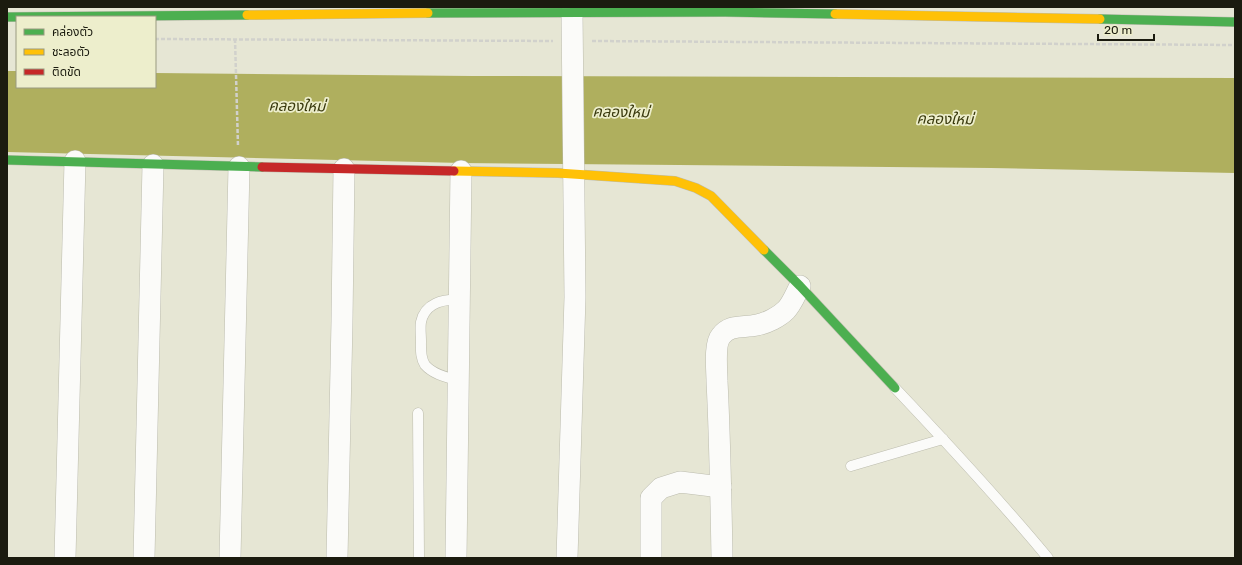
<svg xmlns="http://www.w3.org/2000/svg" width="1242" height="565" font-family="Rubik,'Noto Sans Thai',sans-serif">
	<style>
		.water { fill: #afaf5e }
		.lines { fill: none; stroke-linecap: round; stroke-linejoin: round }
		.lane-casing { stroke: #bcbcae; stroke-width: 11 }
		.street-casing { stroke: #bcbcae; stroke-width: 22 }
		.fast-casing { stroke: #bcbcae; stroke-width: 10 }
		.slow-casing { stroke: #bcbcae; stroke-width: 10 }
		.jam-casing { stroke: #bcbcae; stroke-width: 10 }
		.path { stroke: #d1d1cc; stroke-width: 2.5; stroke-dasharray: 4 2; stroke-linecap: butt }
		.lane { stroke: #fbfbf9; stroke-width: 10 }
		.street { stroke: #fbfbf9; stroke-width: 21 }
		.fast { stroke: #4caf50; stroke-width: 9 }
		.slow { stroke: #ffc107; stroke-width: 9 }
		.jam { stroke: #c62828; stroke-width: 9 }
		.labels { text-anchor: middle; dominant-baseline: central; stroke-width: 3.5; stroke-linejoin: round; paint-order: stroke }
		.water-label { font-size: 15px; font-style: italic; fill: #39390d; stroke: #edeecc }
	</style>
	<rect width="100%" height="100%" fill="#e6e6d4"/>
	<!-- water -->
	<polygon class="water" points="7,71 17,71 17,87 155,87 155,73 472,76 1235,78 1235,173 991,168 462,163 7,152"/>
	<g class="lines">
		<!-- lane casing -->
		<g class="lane-casing">
			<g id="lane">
				<path d="M459,380c-12,-2 -26,-6 -34,-15 -5,-8 -4,-16 -4,-24 0,-6 -1,-13 0,-19 4,-19 22,-23 39,-22"/>
				<path d="M895,388c53,56 104,111 153,170"/>
				<polyline points="418,413 419,558"/>
				<polyline points="851,466 943,439"/>
			</g>
		</g>
		<!-- street casing -->
		<g class="street-casing">
			<g id="street">
				<polyline points="65,558 75,161"/>
				<polyline points="144,558 153,165"/>
				<polyline points="230,558 239,167"/>
				<polyline points="337,558 342,321 344,169"/>
				<polyline points="456,558 461,171"/>
				<polyline points="567,558 575,297 572,12"/>
				<polyline points="651,558 651,498 661,488 680,482 721,487"/>
				<path d="M722,558c-1,-59 -2,-118 -5,-177 0,-10 -3,-37 4,-45 9,-12 22,-8 36,-11 10,-2 22,-8 29,-15 6,-6 10,-17 14,-24"/>
			</g>
		</g>
		<!-- fast casing -->
		<g class="fast-casing">
			<g id="fast">
				<polyline points="428,13 725,12 835,14"/>
				<polyline points="7,17 247,15"/>
				<polyline points="1100,19 1235,22"/>
				<polyline points="7,160 262,167"/>
				<polyline points="764,250 800,286 895,388"/>
			</g>
		</g>
		<!-- slow casing -->
		<g class="slow-casing">
			<g id="slow">
				<polyline points="835,14 1100,19"/>
				<polyline points="247,15 428,13"/>
				<polyline points="454,171 558,173 675,181 696,188 711,196 764,250"/>
			</g>
		</g>
		<!-- jam casing -->
		<g class="jam-casing">
			<polyline id="jam" points="262,167 454,171"/>
		</g>
		<!-- path -->
		<g class="path">
			<polyline points="155,39 553,41"/>
			<polyline points="235,39 238,146"/>
			<polyline points="592,41 1235,45"/>
		</g>
		<!-- lane -->
		<use href="#lane" class="lane"/>
		<!-- street -->
		<use href="#street" class="street"/>
		<!-- fast -->
		<use href="#fast" class="fast"/>
		<!-- slow -->
		<use href="#slow" class="slow"/>
		<!-- jam -->
		<use href="#jam" class="jam"/>
	</g>
	<g class="labels">
		<!-- water labels -->
		<g class="water-label">
			<text transform="translate(297 106) rotate(1)">คลองใหม่</text>
			<text transform="translate(621 112) rotate(1)">คลองใหม่</text>
			<text transform="translate(945 119) rotate(1)">คลองใหม่</text>
		</g>
	</g>
	<!-- border -->
	<rect width="1242" height="565" fill="none" stroke="#1b1b0f" stroke-width="16"/>
	<!-- legend -->
	<rect x="16" y="16" width="140" height="72" fill="#edeecc" stroke="#999a80"/>
	<rect x="24" y="29" width="20" height="6" fill="#4caf50" stroke="#999a80"/>
	<text x="52" y="36" font-size="12" fill="#1b1b0f">คล่องตัว</text>
	<rect x="24" y="49" width="20" height="6" fill="#ffc107" stroke="#999a80"/>
	<text x="52" y="56" font-size="12" fill="#1b1b0f">ชะลอตัว</text>
	<rect x="24" y="69" width="20" height="6" fill="#c62828" stroke="#999a80"/>
	<text x="52" y="76" font-size="12" fill="#1b1b0f">ติดขัด</text>
	<!-- scale -->
	<path d="M1098 34v6h56v-6" fill="none" stroke="#1b1b0f" stroke-width="2"/>
	<text x="1104" y="34" font-size="12" fill="#1b1b0f" stroke="#edeecc" stroke-width="3" paint-order="stroke">20 m</text>
</svg>
